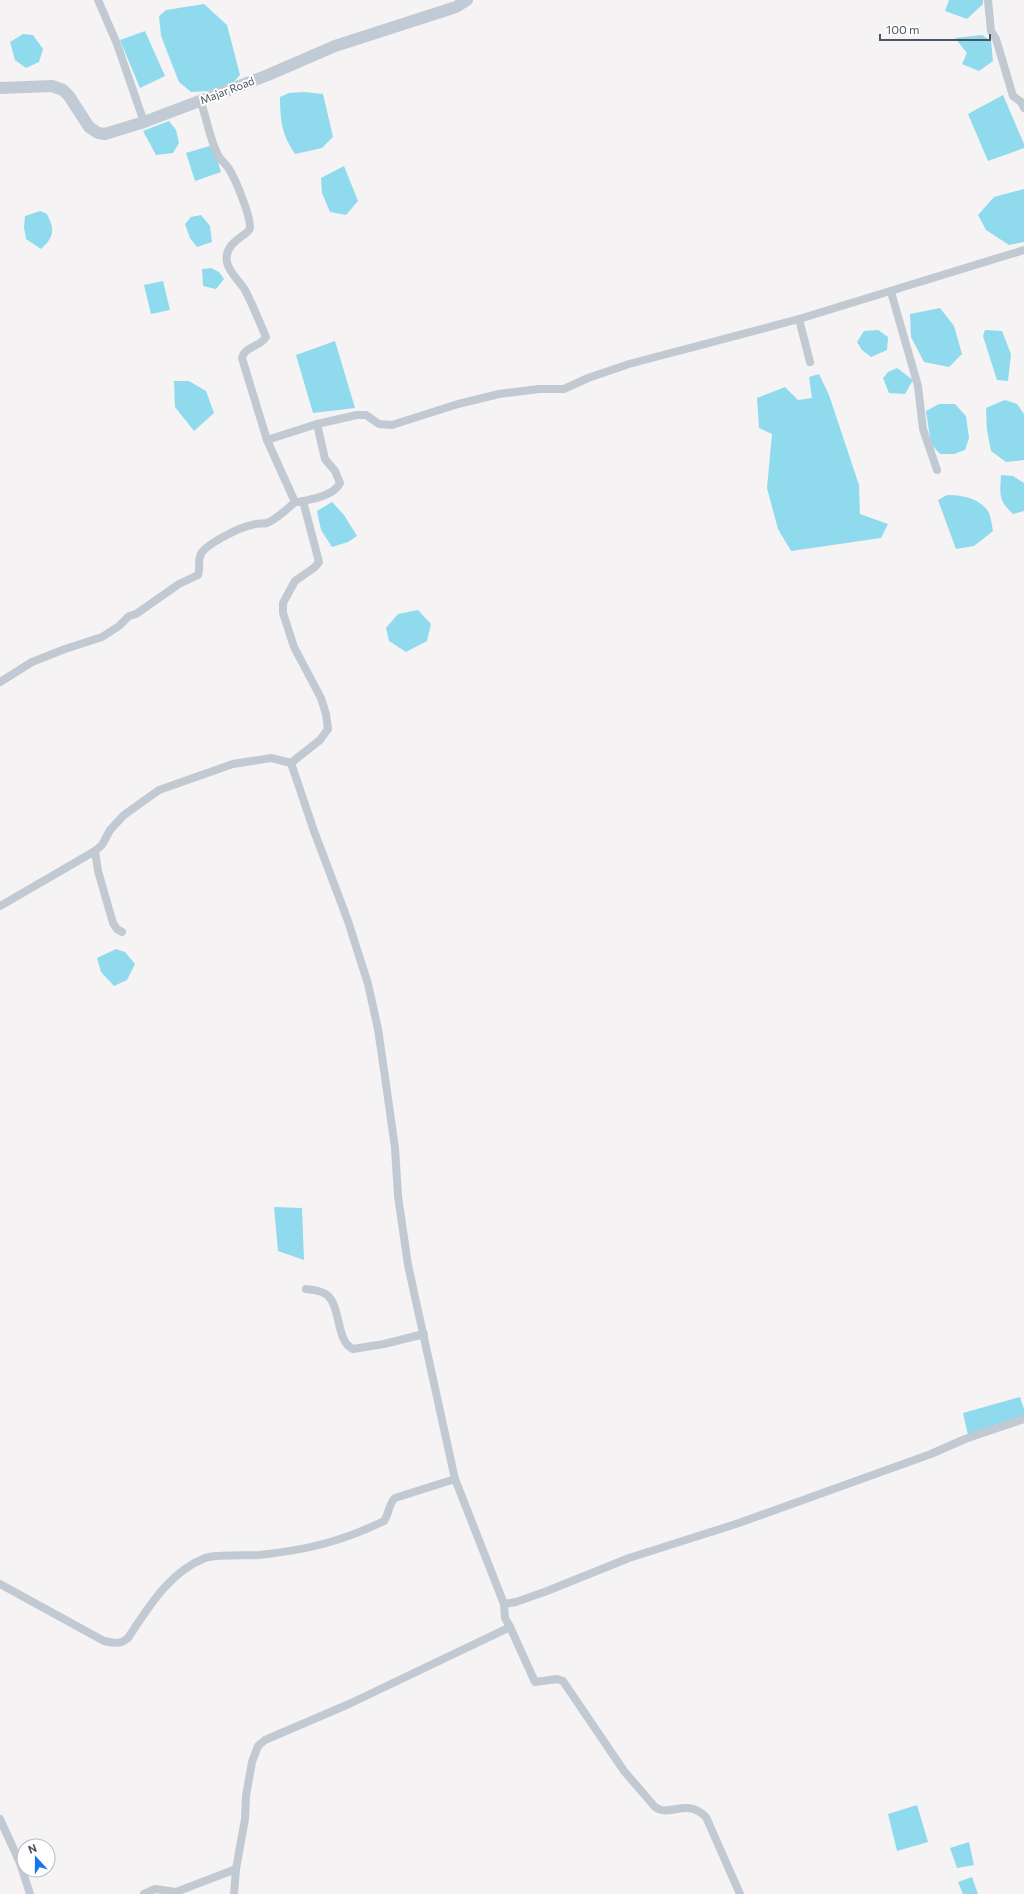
<svg xmlns="http://www.w3.org/2000/svg" width="1024" height="1894" font-family="Commissioner,sans-serif">
	<style>
		.water { fill: #90daee }
		.lines { fill: none; stroke-linecap: round; stroke-linejoin: round }
		.minor { stroke: #c1cad2; stroke-width: 8 }
		.secondary { stroke: #c1cbd6; stroke-width: 12 }
		.labels { text-anchor: middle; dominant-baseline: central; stroke-width: 4; stroke-linejoin: round; paint-order: stroke }
		.street-label { font-size: 11px; fill: #4a5661; stroke: #fff }
	</style>
	<rect width="100%" height="100%" fill="#f5f3f3"/>
	<!-- water -->
	<g class="water">
		<polygon points="949,0 983,0 983,4 967,19 945,11"/>
		<polygon points="204,4 227,25 240,75 230,86 208,91 191,92 179,82 161,36 159,16 166,10"/>
		<polygon points="145,31 165,76 140,88 120,40"/>
		<polygon points="23,34 33,35 43,49 39,62 26,68 15,60 10,42"/>
		<polygon points="982,35 991,41 993,61 979,71 962,64 967,53 955,38"/>
		<path d="M304,92l19,2 10,43 -11,11 -27,6c-13,-19 -15,-33 -15,-57l9,-4z"/>
		<polygon points="1003,95 1024,144 1024,148 988,161 968,114"/>
		<polygon points="169,121 176,130 179,143 173,153 156,155 143,131"/>
		<polygon points="213,145 221,172 195,181 186,153"/>
		<polygon points="344,166 358,201 346,215 330,212 322,193 321,178"/>
		<polygon points="1024,189 1024,242 1009,245 986,230 978,215 994,197"/>
		<path d="M40,211l7,3c8,16 7,23 -6,35l-15,-10 -2,-12 1,-11z"/>
		<polygon points="201,215 210,226 212,242 197,247 190,238 185,224 191,217"/>
		<polygon points="211,268 219,272 224,279 216,289 203,286 202,269"/>
		<polygon points="163,281 170,310 151,314 144,285"/>
		<polygon points="940,308 954,326 962,354 949,367 924,362 911,337 910,314"/>
		<polygon points="878,330 888,337 887,350 871,357 862,350 857,342 864,331"/>
		<polygon points="985,330 1002,331 1011,354 1008,381 997,380 983,336"/>
		<polygon points="335,341 355,408 313,413 296,355"/>
		<polygon points="897,368 913,380 905,394 889,393 883,378 888,372"/>
		<polygon points="819,374 829,395 859,485 860,514 888,524 881,538 791,551 778,529 767,488 772,434 759,428 757,398 785,387 798,400 812,398 809,377"/>
		<polygon points="174,381 189,381 206,391 214,413 194,431 175,407"/>
		<polygon points="1005,400 1017,404 1024,414 1024,460 1006,462 991,451 987,430 986,408"/>
		<polygon points="939,404 955,404 966,416 969,438 965,450 954,454 940,454 931,444 926,411"/>
		<path d="M1001,475l12,1 11,7v28l-11,3c-15,-14 -13,-19 -12,-39z"/>
		<path d="M947,495c14,0 34,3 42,18 2,5 3,13 4,18l-19,15 -18,3 -18,-49z"/>
		<polygon points="332,502 344,515 357,536 348,542 332,547 321,530 317,511"/>
		<polygon points="418,610 431,624 427,641 406,652 389,641 386,628 398,614"/>
		<polygon points="116,949 125,952 135,964 127,980 114,986 101,972 97,958"/>
		<polygon points="274,1207 302,1208 304,1260 278,1251"/>
		<polygon points="1020,1397 1024,1409 1024,1418 968,1435 963,1413"/>
		<polygon points="917,1805 928,1842 897,1851 888,1814"/>
		<polygon points="969,1842 974,1865 957,1868 950,1848"/>
		<polygon points="972,1877 978,1894 963,1894 958,1882"/>
	</g>
	<g class="lines">
		<!-- minor -->
		<g class="minor">
			<polyline points="98,0 117,44 144,122"/>
			<polyline points="988,0 991,31 996,39 1013,96 1021,102 1024,108"/>
			<path d="M200,100c7,18 9,38 18,55 3,6 8,9 11,14 7,11 21,46 21,58 1,8 -27,14 -23,35 1,9 13,20 18,28 8,15 14,31 21,47 -6,10 -21,9 -24,21l25,82"/>
			<polyline points="891,292 918,386 923,429 937,470"/>
			<polyline points="799,319 810,362"/>
			<polyline points="303,501 319,562 315,567 295,581 283,603 283,613 294,647 321,698 326,714 328,729 320,740 291,763 314,831 348,921 368,984 378,1029 385,1077 395,1148 398,1196 408,1265 455,1479 504,1604"/>
			<path d="M299,502c12,-3 35,-6 41,-19l-5,-12 -10,-12 -8,-35"/>
			<path d="M0,682l32,-20 33,-13 37,-12 17,-11 10,-10 7,-2 43,-30 19,-9c3,-7 -1,-14 3,-21 5,-10 39,-27 51,-29 5,-2 10,-1 15,-2 10,-4 20,-14 28,-21l-28,-62 50,-16 40,-9h9l13,9 13,1 66,-21 41,-10 40,-5h25l24,-11 41,-14 170,-45 225,-69"/>
			<polyline points="95,851 98,871 113,923 117,929 122,932"/>
			<polyline points="0,906 95,851 102,845 110,830 124,815 159,790 233,764 271,758 291,763"/>
			<path d="M306,1289c7,1 15,1 21,6 14,11 9,47 26,54l31,-5 40,-10"/>
			<path d="M0,1584l104,57c10,2 16,4 24,-3 20,-30 41,-66 77,-80 12,-4 40,-2 54,-3 47,-5 82,-13 125,-34 5,-7 5,-18 11,-23l60,-19"/>
			<path d="M510,1627l25,55 22,-3 6,2 61,90 31,36c15,11 31,-10 51,10l34,77"/>
			<polyline points="0,1819 20,1863 30,1894"/>
			<polyline points="144,1894 155,1889 176,1892 236,1869"/>
			<polyline points="234,1894 236,1869 245,1819 246,1796 252,1762 258,1746 265,1740 349,1704 510,1627 505,1618 504,1604 516,1602 547,1591 629,1558 736,1524 931,1454 965,1439 1024,1419"/>
		</g>
		<!-- secondary -->
		<polyline class="secondary" points="0,88 52,86 63,90 69,96 89,127 98,133 105,134 144,122 268,75 335,46 456,7 467,0"/>
	</g>
	<g class="labels">
		<!-- street labels -->
		<g class="street-label">
			<text transform="translate(227 90) rotate(-21)">Majar Road</text>
		</g>
	</g>
	<!-- north arrow -->
	<g transform="translate(36 1858) rotate(339)"><circle r="19" fill="#ffffff" stroke="#b7bbc0"/>
	<path d="M0-3L7 15L0 10L-7 15Z" fill="#1a73e8"/>
	<text y="-6" font-size="11" font-weight="bold" text-anchor="middle" fill="#4a5661">N</text>
	</g>
	<!-- scale -->
	<path d="M880 34v6h110v-6" fill="none" stroke="#4a5661" stroke-width="2"/>
	<text x="886" y="34" font-size="12" fill="#4a5661" stroke="#ffffff" stroke-width="3" paint-order="stroke">100 m</text>
</svg>
